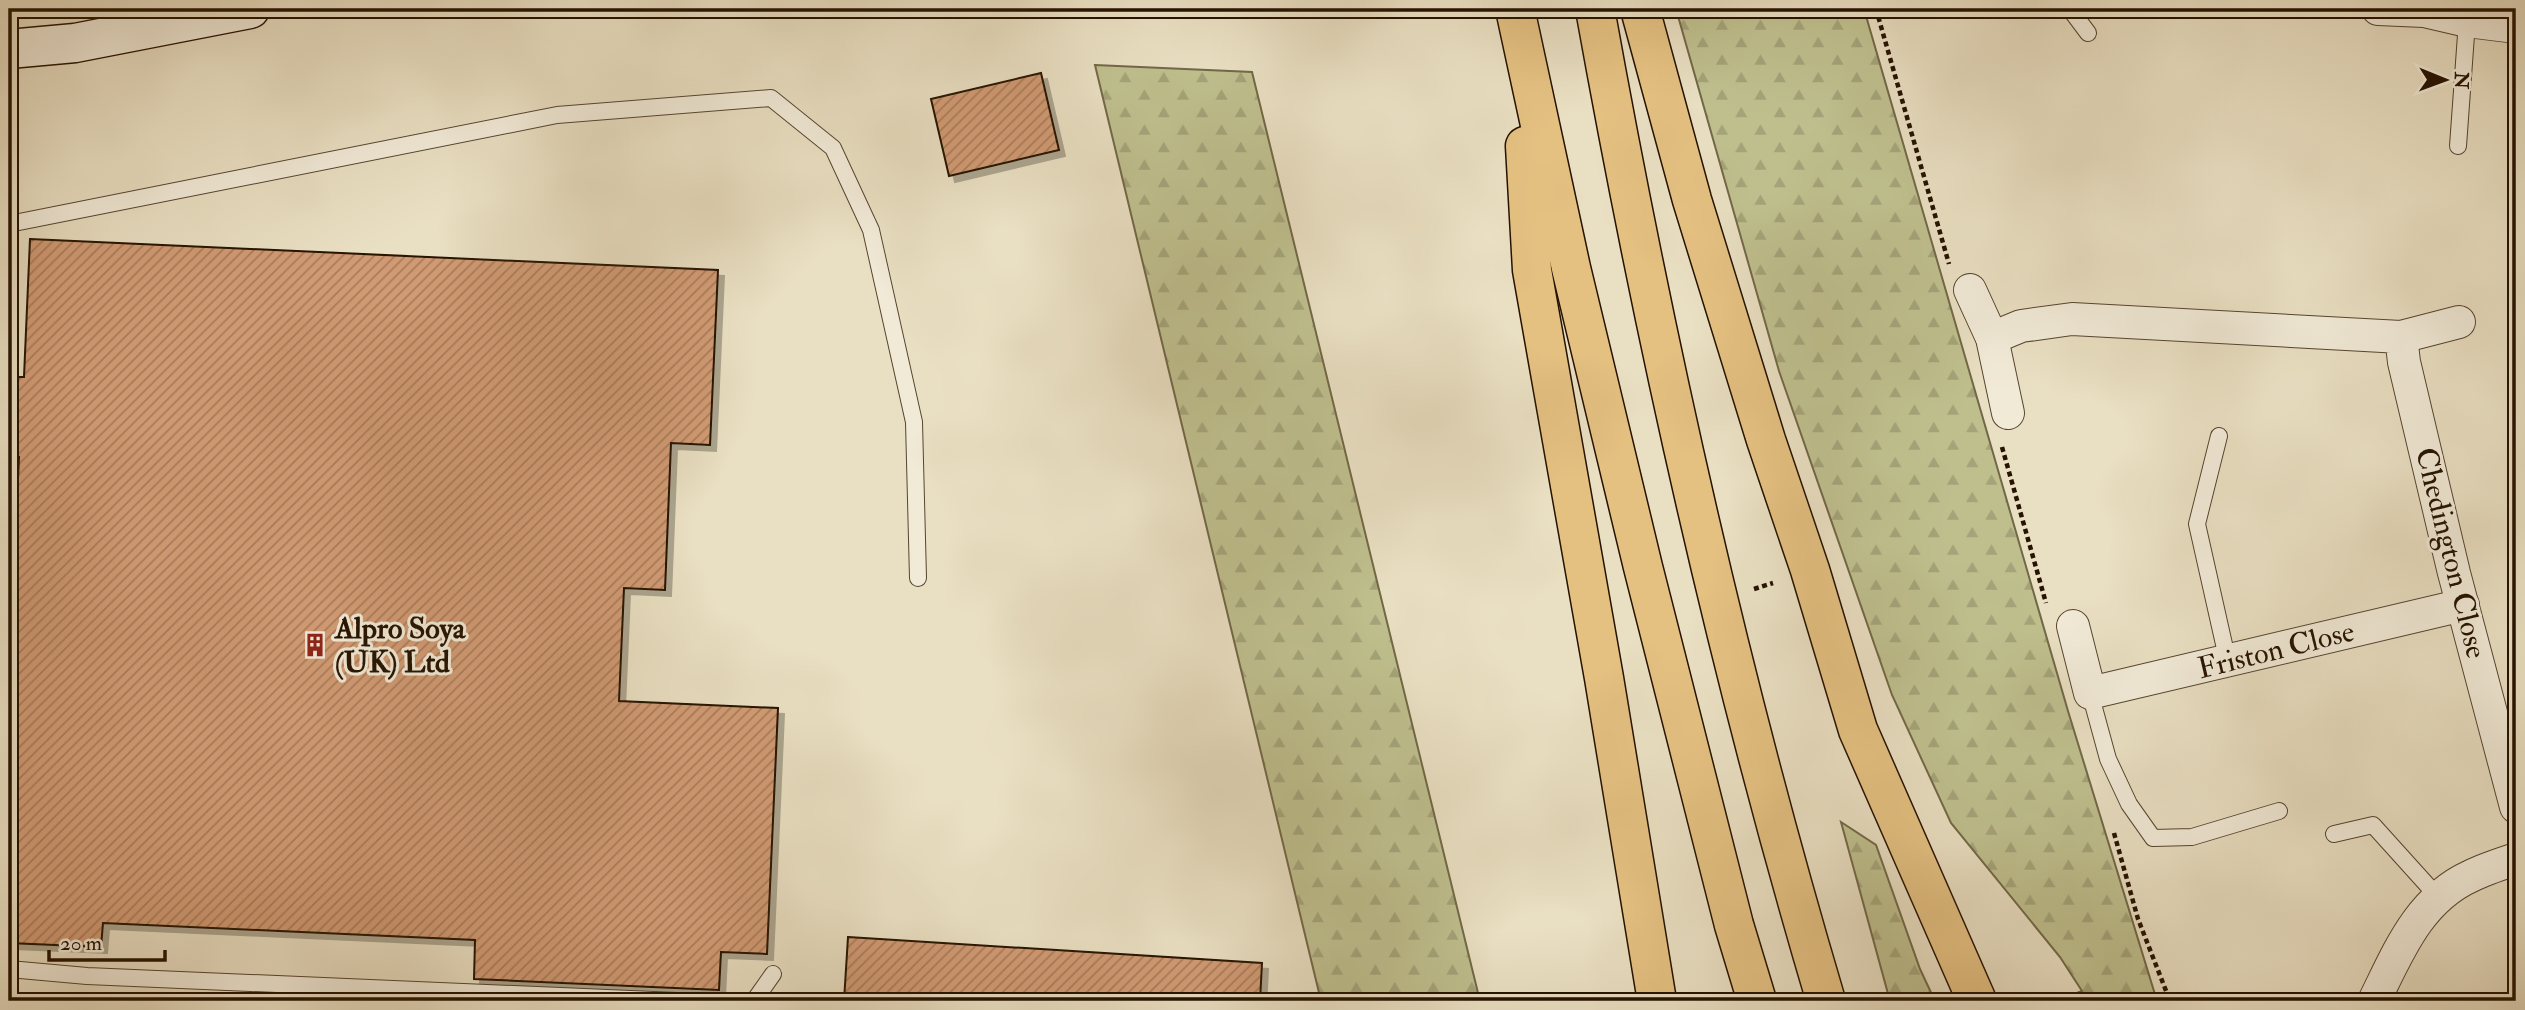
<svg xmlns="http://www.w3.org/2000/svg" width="2525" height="1010" font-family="'IM FELL Double Pica',serif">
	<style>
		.forest { fill: url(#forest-firs); stroke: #726847; stroke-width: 2 }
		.building { fill: url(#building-hatch); stroke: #251200; stroke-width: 2; filter: url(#shadow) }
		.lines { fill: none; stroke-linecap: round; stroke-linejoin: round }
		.lane-casing { stroke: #564530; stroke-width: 18 }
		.street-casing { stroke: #564530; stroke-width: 34 }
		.secondary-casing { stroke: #251200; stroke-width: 41 }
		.highway-casing { stroke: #251200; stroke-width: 41 }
		.path { stroke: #251200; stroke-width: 4.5; stroke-dasharray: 5 3.5; stroke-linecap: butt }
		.lane { stroke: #f1ead7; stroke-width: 16 }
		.street { stroke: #f1ead7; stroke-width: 32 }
		.secondary { stroke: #f1ead7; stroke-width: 38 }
		.highway { stroke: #e4c081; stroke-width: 38 }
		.labels { text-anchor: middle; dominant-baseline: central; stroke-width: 6; stroke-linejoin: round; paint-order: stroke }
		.street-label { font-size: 30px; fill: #251200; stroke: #f1ead7 }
		.poi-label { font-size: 30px; font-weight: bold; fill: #251200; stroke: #f1ead7; text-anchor: start }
	</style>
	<defs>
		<pattern id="forest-firs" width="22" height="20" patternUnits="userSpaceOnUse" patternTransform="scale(1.75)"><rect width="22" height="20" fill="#bfbf8e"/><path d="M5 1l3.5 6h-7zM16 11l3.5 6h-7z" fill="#a4a379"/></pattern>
		<pattern id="building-hatch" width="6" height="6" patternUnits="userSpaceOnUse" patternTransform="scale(1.75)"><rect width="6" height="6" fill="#d19a73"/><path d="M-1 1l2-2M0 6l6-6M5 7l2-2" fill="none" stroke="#a97c5c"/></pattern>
		<filter id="shadow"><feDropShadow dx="6" dy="6" stdDeviation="0" flood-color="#0004"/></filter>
	</defs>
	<rect width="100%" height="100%" fill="#e9dfc2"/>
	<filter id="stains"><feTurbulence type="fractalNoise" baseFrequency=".00286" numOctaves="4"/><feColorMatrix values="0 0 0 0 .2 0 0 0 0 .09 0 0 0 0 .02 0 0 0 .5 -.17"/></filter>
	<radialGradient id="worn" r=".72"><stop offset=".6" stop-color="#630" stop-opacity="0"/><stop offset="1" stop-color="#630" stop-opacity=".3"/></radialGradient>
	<!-- forest -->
	<g class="forest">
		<polygon points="1676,9 1864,9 2068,711 2157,1001 2056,1001 2082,991 2060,957 1951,823 1892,695 1779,371"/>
		<polygon points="1095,65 1252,72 1480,1001 1321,1001"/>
		<polygon points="1841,822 1876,845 1920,969 1935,1001 1890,1001"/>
	</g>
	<!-- building -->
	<g class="building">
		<polygon points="1041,73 1059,150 949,176 931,99"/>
		<polygon points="30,239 718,270 710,445 671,443 665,590 624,588 619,701 778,708 767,954 721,952 719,990 474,979 475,940 103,923 101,947 9,943 9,589 13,589 19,457 9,456 9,377 24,377"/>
		<polygon points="848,937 1262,963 1260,1001 844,1001"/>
	</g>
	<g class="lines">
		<!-- lane casing -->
		<g class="lane-casing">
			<g id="lane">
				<polyline points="2070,9 2088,33"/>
				<polyline points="2458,146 2467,21"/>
				<polyline points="9,224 557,115 771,98 833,148 871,230 914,422 918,578"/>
				<polyline points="2219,436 2197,524 2228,662"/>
				<polyline points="2090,693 2108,759 2129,804 2153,838 2192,837 2279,811"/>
				<polyline points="2334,834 2373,825 2438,897"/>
				<polyline points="9,969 87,976 677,1001"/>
				<polyline points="754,1001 773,974"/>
			</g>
		</g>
		<!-- street casing -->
		<g class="street-casing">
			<g id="street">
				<polyline points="2378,9 2424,11 2467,21 2516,27"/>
				<polyline points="1970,290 1992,338 2008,413"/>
				<polyline points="2401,337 2459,322"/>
				<polyline points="1992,338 2021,326 2072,319 2401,337 2404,362 2454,573 2516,807"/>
				<polyline points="2073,626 2090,693 2463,605"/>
				<path d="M2374,1001c24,-48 44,-101 97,-125 14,-7 30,-12 45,-17"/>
			</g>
		</g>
		<!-- secondary casing -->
		<g class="secondary-casing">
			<polyline id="secondary" points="9,49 75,43 250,9"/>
		</g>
		<!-- highway casing -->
		<g class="highway-casing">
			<g id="highway">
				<polyline points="1515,9 1571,268 1643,567 1734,925 1757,1001"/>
				<path d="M1595,9c60,334 134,666 231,992"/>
				<polyline points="1640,9 1692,200 1766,440 1810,570 1858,730 1977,1001"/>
				<polyline points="1525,146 1532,270 1604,678 1657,1001"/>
			</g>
		</g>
		<!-- path -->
		<g class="path">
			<polyline points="1876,9 1949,264"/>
			<polyline points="2002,447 2046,603"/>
			<polyline points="1754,589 1773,583"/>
			<polyline points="2114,833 2138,919 2170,1001"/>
		</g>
		<!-- lane -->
		<use href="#lane" class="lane"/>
		<!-- street -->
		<use href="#street" class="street"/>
		<!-- secondary -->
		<use href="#secondary" class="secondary"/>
		<!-- highway -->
		<use href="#highway" class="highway"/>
	</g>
	<!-- icons -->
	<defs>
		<g id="building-bare" transform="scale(1.89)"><path d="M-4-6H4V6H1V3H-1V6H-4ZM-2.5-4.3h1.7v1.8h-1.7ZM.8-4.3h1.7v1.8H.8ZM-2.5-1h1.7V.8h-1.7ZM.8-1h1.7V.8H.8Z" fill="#8f2418" stroke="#f1ead7" stroke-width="2.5" paint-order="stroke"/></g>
	</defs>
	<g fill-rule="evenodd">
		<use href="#building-bare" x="315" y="645"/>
	</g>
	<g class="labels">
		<!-- street labels -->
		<g class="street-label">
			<text transform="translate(2451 553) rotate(76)">Chedington Close</text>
			<text transform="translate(2276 650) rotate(-14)">Friston Close</text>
		</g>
		<!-- poi labels -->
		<g class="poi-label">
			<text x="335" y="628">Alpro Soya<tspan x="335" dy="34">(UK) Ltd</tspan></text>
		</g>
	</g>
	<!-- margin -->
	<rect width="2525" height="1010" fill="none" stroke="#e9dfc2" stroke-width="35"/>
	<rect x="10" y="10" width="2504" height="989" fill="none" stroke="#251200" stroke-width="3.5"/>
	<rect x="18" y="18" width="2490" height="975" fill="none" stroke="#251200" stroke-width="2"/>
	<!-- north arrow -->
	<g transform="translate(2445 80) rotate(91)" stroke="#f1ead7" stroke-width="5" paint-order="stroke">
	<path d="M0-5L12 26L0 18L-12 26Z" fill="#251200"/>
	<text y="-10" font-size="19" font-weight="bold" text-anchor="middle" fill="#251200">N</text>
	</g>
	<!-- scale -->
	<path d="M49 950v10h116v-10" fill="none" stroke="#251200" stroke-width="3.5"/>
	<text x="60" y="950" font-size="21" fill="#251200" stroke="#f1ead7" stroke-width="5" paint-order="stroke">20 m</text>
	<rect width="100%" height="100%" filter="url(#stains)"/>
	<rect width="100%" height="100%" fill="url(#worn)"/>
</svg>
